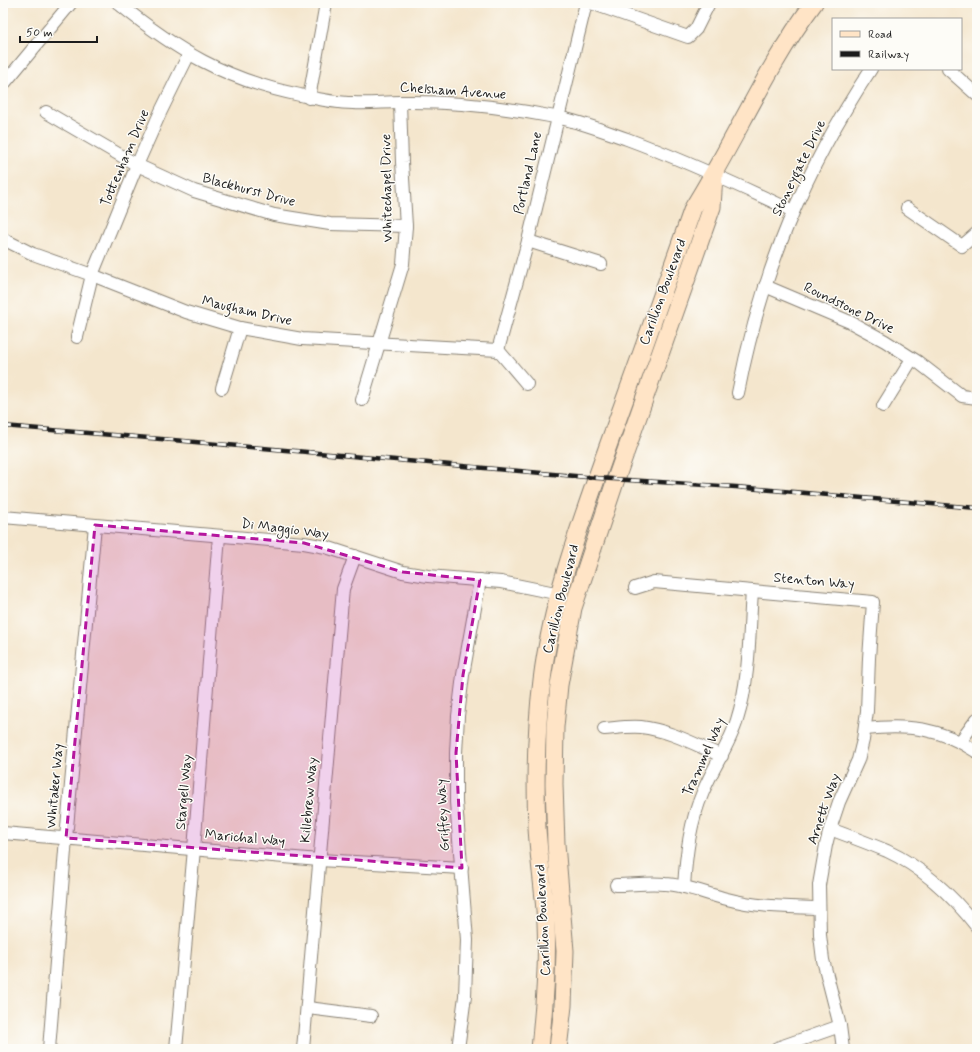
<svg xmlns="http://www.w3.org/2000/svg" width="980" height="1052" font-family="Mynerve,sans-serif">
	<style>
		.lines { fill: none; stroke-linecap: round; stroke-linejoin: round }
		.street-casing { stroke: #888174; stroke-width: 14 }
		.secondary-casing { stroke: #888174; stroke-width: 19 }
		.street { stroke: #fff; stroke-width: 12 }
		.secondary { stroke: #ffe4c6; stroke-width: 17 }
		.rail-casing { stroke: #1c1c1c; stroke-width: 4.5 }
		.rail { stroke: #fdfcf7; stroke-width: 3; stroke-dasharray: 9; stroke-linecap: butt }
		.marked { fill: #b5179e; fill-opacity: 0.2; stroke: #b5179e; stroke-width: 3; stroke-dasharray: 8 5; stroke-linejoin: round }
		.labels { text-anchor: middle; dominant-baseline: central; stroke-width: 3; stroke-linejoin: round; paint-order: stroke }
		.street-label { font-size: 14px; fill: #1c1c1c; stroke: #fdfcf7 }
	</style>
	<rect width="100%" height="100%" fill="#fdfcf7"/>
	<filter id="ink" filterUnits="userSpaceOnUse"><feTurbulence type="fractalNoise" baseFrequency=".025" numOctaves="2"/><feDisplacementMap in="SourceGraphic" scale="8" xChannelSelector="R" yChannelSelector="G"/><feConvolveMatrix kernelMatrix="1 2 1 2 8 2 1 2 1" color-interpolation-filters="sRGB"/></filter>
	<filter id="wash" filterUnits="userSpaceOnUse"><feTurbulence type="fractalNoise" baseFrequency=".012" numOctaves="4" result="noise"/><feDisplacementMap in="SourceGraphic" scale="16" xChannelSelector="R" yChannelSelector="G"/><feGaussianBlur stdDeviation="0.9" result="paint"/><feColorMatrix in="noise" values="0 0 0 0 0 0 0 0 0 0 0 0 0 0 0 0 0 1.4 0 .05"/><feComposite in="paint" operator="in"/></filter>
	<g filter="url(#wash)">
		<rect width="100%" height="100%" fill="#f4e6cd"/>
	</g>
	<g filter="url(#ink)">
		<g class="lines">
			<!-- street casing -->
			<g class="street-casing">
				<g id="street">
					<path d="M118,3c58,47 107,77 182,92 17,4 35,8 53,8 16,1 32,-1 47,-1 52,-1 104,5 155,15 24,4 49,14 72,22 57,21 111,46 166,72"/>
					<polyline points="591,3 688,37 696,29 709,3"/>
					<polyline points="948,69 977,95"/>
					<polyline points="3,85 71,3"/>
					<polyline points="309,98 326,3"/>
					<polyline points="46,112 137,165 194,191 274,215 330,224 406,226"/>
					<polyline points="907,208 962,246 977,233"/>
					<polyline points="3,239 33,254 92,275 186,312 240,328 302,339 498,350"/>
					<polyline points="528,241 601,264"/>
					<polyline points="765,286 850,322 885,341 918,362 962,396 977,398"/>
					<polyline points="77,337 92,275 137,165 161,111 189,54"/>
					<polyline points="498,350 528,241 586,3"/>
					<polyline points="498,350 527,384"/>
					<polyline points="222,388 240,328"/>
					<path d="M738,393c23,-119 66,-223 133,-324"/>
					<polyline points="362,400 403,264 406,226 402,162 400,102"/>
					<polyline points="883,406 912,359"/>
					<polyline points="3,517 304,543 326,547 403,572 428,576 501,582 560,594"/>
					<polyline points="635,588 654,582 873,602 869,658 867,711 863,740 858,760 839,802 830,829 826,845 819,885 820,935 823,960 840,1026 843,1049"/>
					<path d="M604,729c12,-1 25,-3 37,-2 28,3 55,18 81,29"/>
					<path d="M865,729c43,-5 76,-1 112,23"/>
					<polyline points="960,742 977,719"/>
					<path d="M830,829c19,7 38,14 57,22 37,17 65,44 90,76"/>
					<polyline points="3,833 319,860 462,868"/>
					<path d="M616,885c16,0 33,-3 49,-1 22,1 41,10 62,15 30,8 61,8 92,9"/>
					<path d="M684,887c2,-33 6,-65 19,-95 10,-25 26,-46 34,-72 13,-41 12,-86 15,-129"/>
					<polyline points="308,1008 371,1016"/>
					<polyline points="777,1048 840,1026"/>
					<polyline points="49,1049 66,838 95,525"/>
					<polyline points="176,1049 194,849 219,536"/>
					<polyline points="303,1049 343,589 355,556"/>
					<polyline points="458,1049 465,996 467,940 456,802 456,753 458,716 463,675 480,580"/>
				</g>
			</g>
			<!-- secondary casing -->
			<g class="secondary-casing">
				<g id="secondary">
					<path d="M540,1049c4,-42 8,-84 6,-126 -2,-32 -7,-63 -9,-95 -2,-49 -1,-99 5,-148 10,-81 39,-158 66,-234 29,-79 57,-159 85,-238 42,-67 73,-141 121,-205"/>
					<polyline points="558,1049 563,1006 565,951 556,844 554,784 555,727 559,685 573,608 616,479 712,207 714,176"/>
				</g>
			</g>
			<!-- street -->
			<use href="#street" class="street"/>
			<!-- secondary -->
			<use href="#secondary" class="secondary"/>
			<!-- rail casing -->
			<g class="rail-casing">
				<polyline id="rail" points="3,426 173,440 597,478 736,487 977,508"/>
			</g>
			<!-- rail -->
			<use href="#rail" class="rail"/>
		</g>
	</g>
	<!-- marked area -->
	<path class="marked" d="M95,525l209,18 99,29 77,8 -17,95 -7,78 6,115 -396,-30z"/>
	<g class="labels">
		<!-- street labels -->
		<g class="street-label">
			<text transform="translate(453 91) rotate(4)">Chelsham Avenue</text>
			<text transform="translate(125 158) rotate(-67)">Tottenham Drive</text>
			<text transform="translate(799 168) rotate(-64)">Stoneygate Drive</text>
			<text transform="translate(528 173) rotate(-77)">Portland Lane</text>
			<text transform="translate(387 188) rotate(-91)">Whitechapel Drive</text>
			<text transform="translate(249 190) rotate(15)">Blackhurst Drive</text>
			<text transform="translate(663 292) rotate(-70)">Carillion Boulevard</text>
			<text transform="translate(849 308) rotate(26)">Roundstone Drive</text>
			<text transform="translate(247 311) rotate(13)">Maugham Drive</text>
			<text transform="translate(285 529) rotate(7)">Di Maggio Way</text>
			<text transform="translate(814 581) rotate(5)">Stenton Way</text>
			<text transform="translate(561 599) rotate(-76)">Carillion Boulevard</text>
			<text transform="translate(704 757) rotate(-66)">Trammel Way</text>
			<text transform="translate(55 786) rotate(-85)">Whitaker Way</text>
			<text transform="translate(184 792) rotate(-85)">Stargell Way</text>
			<text transform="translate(309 800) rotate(-85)">Killebrew Way</text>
			<text transform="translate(824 809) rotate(-71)">Arnett Way</text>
			<text transform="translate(443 815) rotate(-93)">Griffey Way</text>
			<text transform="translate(245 838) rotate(5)">Marichal Way</text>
			<text transform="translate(543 920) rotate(-93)">Carillion Boulevard</text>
		</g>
	</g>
	<!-- margin -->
	<rect width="980" height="1052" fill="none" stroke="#fdfcf7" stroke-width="16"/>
	<!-- legend -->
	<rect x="832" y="18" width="130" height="52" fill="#fdfcf7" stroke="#a3a29f"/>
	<rect x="840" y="31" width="20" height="6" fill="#ffe4c6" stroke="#a3a29f"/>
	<text x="868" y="38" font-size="12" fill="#1c1c1c">Road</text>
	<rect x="840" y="51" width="20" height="6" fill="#1c1c1c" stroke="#a3a29f"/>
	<text x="868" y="58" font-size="12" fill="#1c1c1c">Railway</text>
	<!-- scale -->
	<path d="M20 36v6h77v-6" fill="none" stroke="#1c1c1c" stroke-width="2"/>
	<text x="26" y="36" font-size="12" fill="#1c1c1c" stroke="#fdfcf7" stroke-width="3" paint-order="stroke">50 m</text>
</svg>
